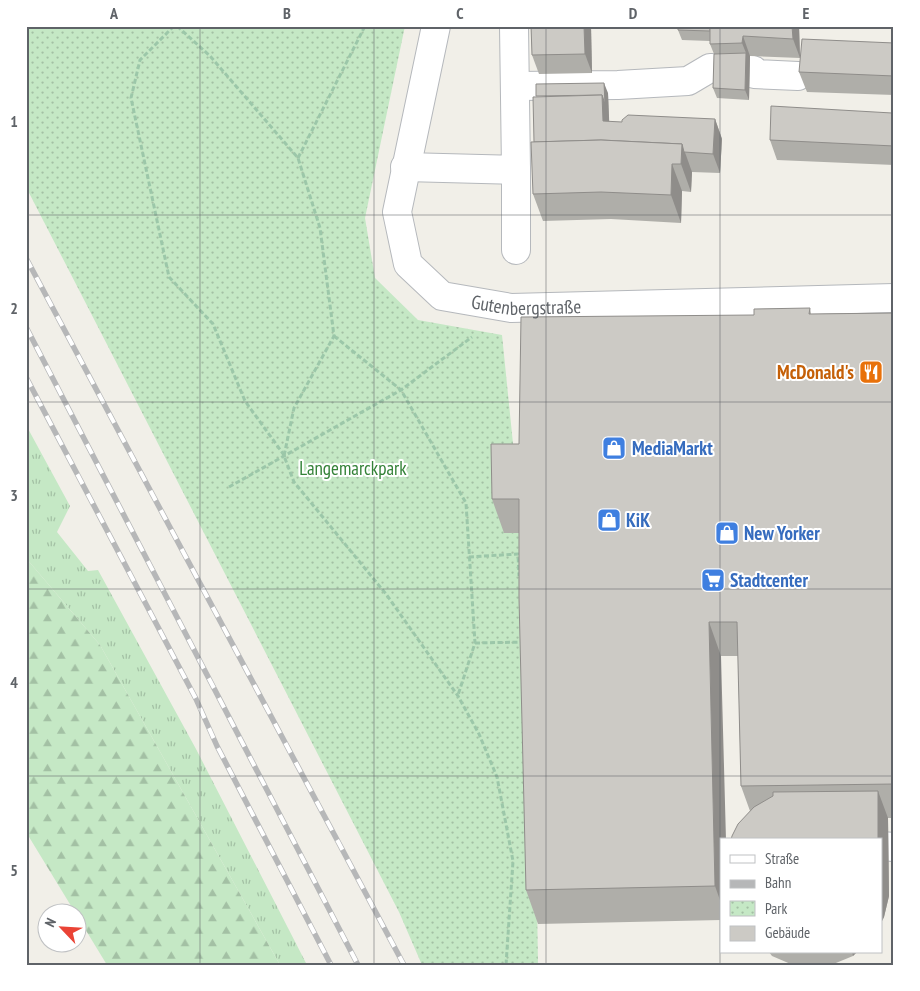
<svg xmlns="http://www.w3.org/2000/svg" width="920" height="991" font-family="'PT Sans Narrow',sans-serif">
	<style>
		.grass { fill: url(#grass-tufts) }
		.forest { fill: url(#forest-firs) }
		.park { fill: url(#park-dots) }
		.lines { fill: none; stroke-linecap: round; stroke-linejoin: round }
		.minor-casing { stroke: #b5b8bc; stroke-width: 30 }
		.path { stroke: #9cc7a9; stroke-width: 3; stroke-dasharray: 5 2.5; stroke-linecap: butt }
		.minor { stroke: #fff; stroke-width: 28 }
		.rail-casing { stroke: #b6b7b8; stroke-width: 5.5 }
		.rail { stroke: #fff; stroke-width: 4; stroke-dasharray: 11; stroke-linecap: butt }
		.wall { fill: #afaea9 }
		.shaded-wall { fill: #8f8d8a }
		.building { fill: #cccac5; stroke: #8f8d8a }
		.grid { fill: none; stroke: #5f6368; stroke-width: 1; stroke-opacity: 0.55 }
		.labels { text-anchor: middle; dominant-baseline: central; stroke-width: 4; stroke-linejoin: round; paint-order: stroke }
		.street-label { font-size: 19px; fill: #5f6368; stroke: #fff }
		.food-label { font-size: 19px; font-weight: bold; fill: #c56008; stroke: #fff; text-anchor: end }
		.shop-label { font-size: 19px; font-weight: bold; fill: #366cbe; stroke: #fff; text-anchor: start }
		.park-label { font-size: 19px; fill: #348238; stroke: #fff }
		.neatline { fill: none; stroke: #5f6368; stroke-width: 2 }
		.grid-label { font-size: 16px; text-anchor: middle; font-weight: bold; fill: #5f6368 }
	</style>
	<defs>
		<pattern id="grass-tufts" width="24" height="20" patternUnits="userSpaceOnUse" patternTransform="scale(1.25)"><rect width="24" height="20" fill="#c5e8c5"/><path d="M3 7l-1-3M5 7V3M7 7l1-3M15 17l-1-3M17 17v-4M19 17l1-3" fill="none" stroke="#a3c0a4"/></pattern>
		<pattern id="forest-firs" width="22" height="20" patternUnits="userSpaceOnUse" patternTransform="scale(1.25)"><rect width="22" height="20" fill="#c5e8c5"/><path d="M5 1l3.5 6h-7zM16 11l3.5 6h-7z" fill="#a3c0a4"/></pattern>
		<pattern id="park-dots" width="8" height="8" patternUnits="userSpaceOnUse" patternTransform="scale(1.25)"><rect width="8" height="8" fill="#c5e8c5"/><path d="M2 2h.1M6 6h.1" fill="none" stroke="#a3c0a4" stroke-width="1.8" stroke-linecap="round"/></pattern>
	</defs>
	<rect width="100%" height="100%" fill="#f1efe8"/>
	<!-- grass -->
	<polygon class="grass" points="26,425 70,506 57,532 88,571 98,570 196,749 307,965 280,965 100,645 26,558"/>
	<!-- forest -->
	<polygon class="forest" points="26,558 100,645 280,965 107,965 26,832"/>
	<!-- park -->
	<polygon class="park" points="26,26 405,26 365,218 375,278 418,320 502,335 533,641 538,965 422,965 399,912 26,187"/>
	<g class="lines">
		<!-- minor casing -->
		<g class="minor-casing">
			<g id="minor">
				<path id="s1" d="M436,26l-39,186 11,52 34,32 69,12 383,-10"/>
				<polyline points="515,86 618,85 688,81 710,68 749,69 753,70 754,74 798,76"/>
				<polyline points="405,167 516,170 514,26"/>
				<polyline points="516,170 516,250"/>
				<polyline points="881,846 894,847"/>
			</g>
		</g>
		<!-- path -->
		<g class="path">
			<polyline points="174,26 140,60 131,98 169,277 213,324 245,401 284,455"/>
			<polyline points="177,26 210,56 298,158 320,228 334,336 294,408 284,456 294,482 386,594 458,696 479,734 497,777 513,861 506,965"/>
			<polyline points="298,158 365,26"/>
			<polyline points="334,336 401,390 466,503 475,643 458,695"/>
			<polyline points="229,487 401,390 472,337"/>
			<polyline points="469,557 518,554 519,576"/>
			<polyline points="475,643 524,642"/>
		</g>
		<!-- minor -->
		<use href="#minor" class="minor"/>
		<!-- rail casing -->
		<g class="rail-casing">
			<g id="rail">
				<polyline points="26,258 404,965"/>
				<polyline points="26,327 358,965"/>
				<polyline points="26,377 196,699 217,746 331,965"/>
			</g>
		</g>
		<!-- rail -->
		<use href="#rail" class="rail"/>
	</g>
	<!-- wall -->
	<g class="wall">
		<polygon points="531,26 591,26 592,73 539,74 532,55"/>
		<polygon points="799,26 800,58 750,56 749,100 717,98 713,88 714,54 710,44 710,41 682,40 678,30"/>
		<polygon points="894,43 894,165 777,160 770,140 892,113 894,95 807,92 799,72"/>
		<polygon points="608,93 609,122 622,122 715,119 722,139 720,173 692,172 691,192 682,191 681,223 611,219 543,221 533,194 534,142"/>
		<polygon points="810,308 811,314 894,313 894,818 888,818 889,896 884,917 881,923 881,840 750,811 741,786 738,656 721,656 721,920 538,924 526,890 519,533 504,533 492,499 519,444 754,315"/>
		<polygon points="769,952 857,952 853,956 831,965 793,965 772,956"/>
	</g>
	<!-- shaded-wall -->
	<g class="shaded-wall">
		<polygon points="584,26 591,26 592,73 585,54"/>
		<polygon points="792,26 799,26 800,58 793,39"/>
		<polygon points="743,36 750,56 749,100 745,90 746,53 742,43"/>
		<polygon points="604,83 608,93 610,141 603,121 602,95"/>
		<polygon points="715,119 722,139 720,173 713,154"/>
		<polygon points="682,144 692,172 691,192 681,164"/>
		<polygon points="672,164 682,191 681,223 671,195"/>
		<polygon points="709,622 721,656 726,840 721,840 721,903 715,886"/>
		<polygon points="878,791 888,818 889,896 884,917 881,923 881,840 878,840"/>
		<polygon points="852,952 857,952 853,956"/>
	</g>
	<!-- building -->
	<g class="building">
		<polygon points="531,26 584,26 585,54 532,55"/>
		<polygon points="678,26 710,26 710,31 678,30"/>
		<polygon points="710,26 792,26 793,39 743,36 742,43 710,44"/>
		<polygon points="802,39 894,43 894,76 799,72"/>
		<polygon points="746,53 745,90 713,88 714,54"/>
		<polygon points="604,83 605,104 602,95 536,96 536,84"/>
		<polygon points="894,94 894,146 770,140 771,106 892,113"/>
		<polygon points="602,95 603,121 622,122 622,120 628,115 715,119 713,154 684,152 682,144 601,140 534,142 533,97"/>
		<polygon points="601,140 682,144 681,164 672,164 671,195 601,192 533,194 531,142"/>
		<polygon points="810,308 809,314 894,313 894,784 741,786 737,622 709,622 715,886 526,890 519,598 519,499 492,499 491,444 519,444 521,317 754,315 754,309"/>
		<polygon points="878,791 878,840 731,840 732,836 738,824 754,807 773,796 773,792"/>
	</g>
	<!-- grid -->
	<path class="grid" d="M200,26v939M374,26v939M546,26v939M720,26v939M26,215h868M26,402h868M26,589h868M26,776h868"/>
	<!-- icons -->
	<defs>
		<g id="restaurant-square" transform="scale(1.25)"><rect x="-9" y="-9" width="18" height="18" rx="4" fill="#e8710a" stroke="#fff"/><path d="M-5-6h1v4h1v-4h1v4h1v-4h1v5L-1.5 .5V6h-2V.5L-5-1ZM5-6V6H3V1.5H1.5Q1.5-4 5-6Z" fill="#fff"/></g>
		<g id="shop-square" transform="scale(1.25)"><rect x="-9" y="-9" width="18" height="18" rx="4" fill="#3f7fe0" stroke="#fff"/><path d="M-5-2.5h2.3a2.7 3.5 0 0 1 5.4 0H5L5.5 6h-11ZM-1.5-2.5h3a1.5 2.3 0 0 0-3 0Z" fill="#fff"/></g>
		<g id="supermarket-square" transform="scale(1.25)"><rect x="-9" y="-9" width="18" height="18" rx="4" fill="#3f7fe0" stroke="#fff"/><path d="M-6-5.5h2.5l.6 2H6L4.5 2H-2.5L-4.4-4H-6ZM-1.5 3.2a1.3 1.3 0 1 0 .1 0ZM3 3.2a1.3 1.3 0 1 0 .1 0Z" fill="#fff"/></g>
	</defs>
	<g fill-rule="evenodd">
		<use href="#restaurant-square" x="871" y="372"/>
		<use href="#shop-square" x="614" y="448"/>
		<use href="#shop-square" x="609" y="520"/>
		<use href="#shop-square" x="727" y="533"/>
		<use href="#supermarket-square" x="713" y="580"/>
	</g>
	<g class="labels">
		<!-- street labels -->
		<g class="street-label">
			<text stroke="none"><textPath href="#s1" startOffset="375">Gutenbergstraße</textPath></text>
		</g>
		<!-- food labels -->
		<g class="food-label">
			<text x="854" y="372">McDonald's</text>
		</g>
		<!-- shop labels -->
		<g class="shop-label">
			<text x="632" y="448">MediaMarkt</text>
			<text x="626" y="520">KiK</text>
			<text x="744" y="533">New Yorker</text>
			<text x="730" y="580">Stadtcenter</text>
		</g>
		<!-- park labels -->
		<g class="park-label">
			<text x="353" y="468">Langemarckpark</text>
		</g>
	</g>
	<!-- border -->
	<rect width="920" height="991" fill="none" stroke="#ffffff" stroke-width="55"/>
	<!-- legend -->
	<rect x="720" y="838" width="162" height="115" fill="#ffffff" stroke="#bfc1c3"/>
	<rect x="730" y="855" width="25" height="8" fill="#ffffff" stroke="#bfc1c3"/>
	<text x="765" y="864" font-size="15" fill="#5f6368">Straße</text>
	<rect x="730" y="880" width="25" height="8" fill="#b6b7b8" stroke="#bfc1c3"/>
	<text x="765" y="888" font-size="15" fill="#5f6368">Bahn</text>
	<rect x="730" y="901" width="25" height="15" fill="url(#park-dots)" stroke="#bfc1c3"/>
	<text x="765" y="914" font-size="15" fill="#5f6368">Park</text>
	<rect x="730" y="926" width="25" height="15" fill="#cccac5" stroke="#bfc1c3"/>
	<text x="765" y="938" font-size="15" fill="#5f6368">Gebäude</text>
	<!-- north arrow -->
	<g transform="translate(62 928) rotate(295)"><circle r="24" fill="#ffffff" stroke="#bfc1c3"/>
	<path d="M0-4L9 19L0 12L-9 19Z" fill="#ea4335"/>
	<text y="-8" font-size="14" font-weight="bold" text-anchor="middle" fill="#5f6368">N</text>
	</g>
	<rect x="28" y="28" width="864" height="936" class="neatline"/>
	<g class="grid-label">
		<text x="114" y="19">A</text>
		<text x="287" y="19">B</text>
		<text x="460" y="19">C</text>
		<text x="633" y="19">D</text>
		<text x="806" y="19">E</text>
		<text x="14" y="127">1</text>
		<text x="14" y="314">2</text>
		<text x="14" y="501">3</text>
		<text x="14" y="688">4</text>
		<text x="14" y="876">5</text>
	</g>
</svg>
